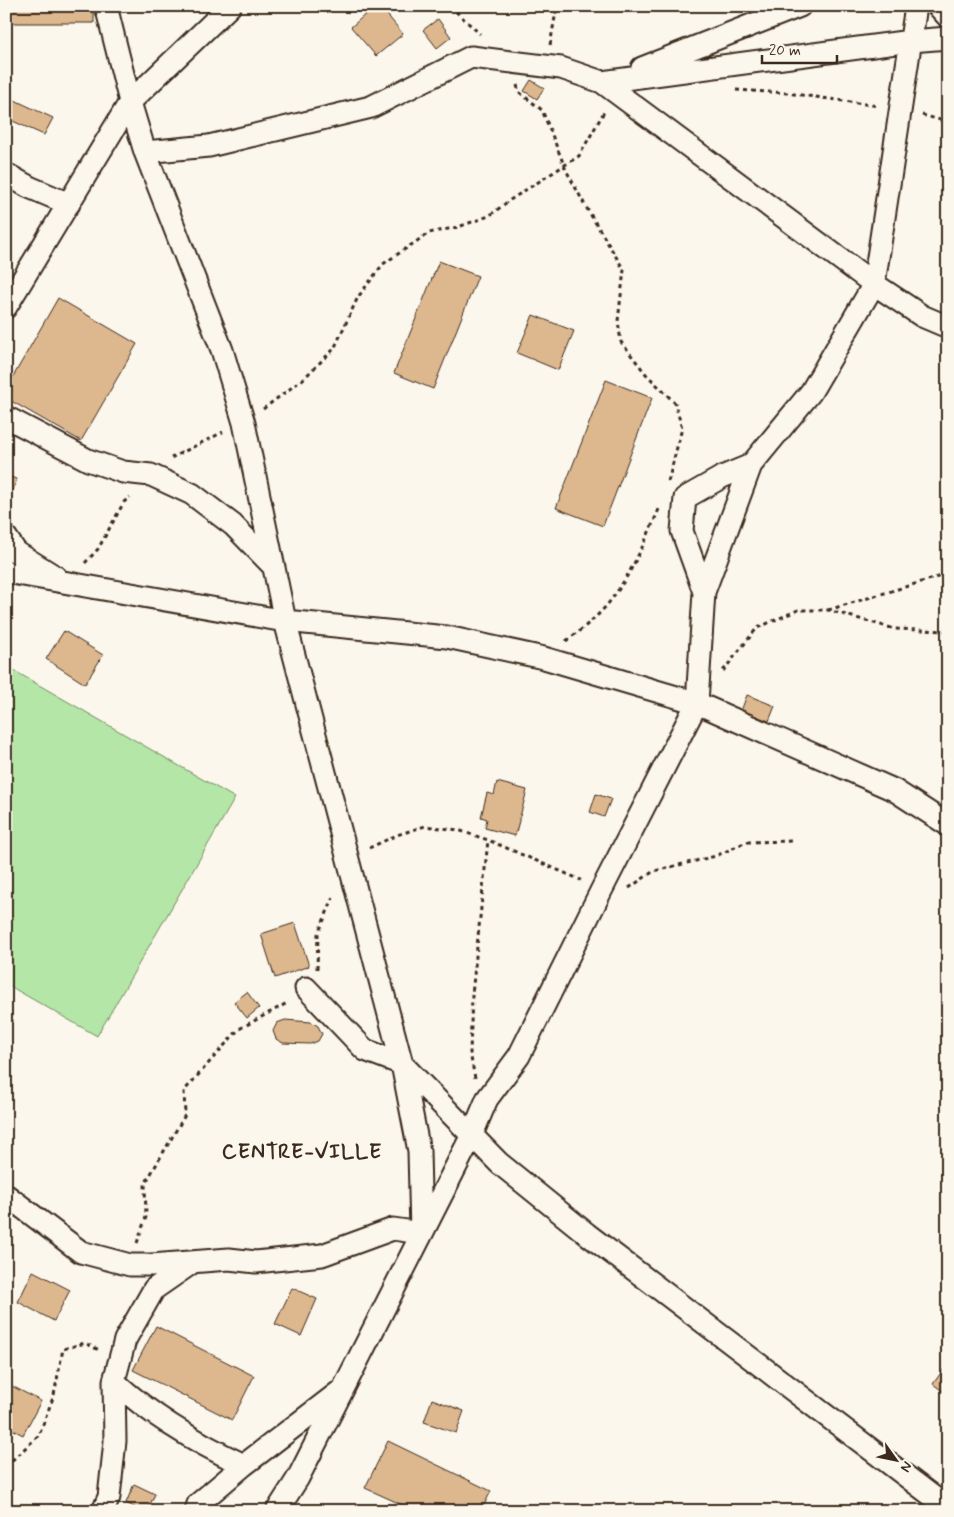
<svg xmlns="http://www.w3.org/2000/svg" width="954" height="1517" font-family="Mynerve,sans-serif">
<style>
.green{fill:#b3e6a7;stroke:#778862}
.building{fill:#ddb78e;stroke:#3b2a1e}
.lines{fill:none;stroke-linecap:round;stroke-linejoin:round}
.minor-casing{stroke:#3b2a1e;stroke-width:25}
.path{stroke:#3b2a1e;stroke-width:3;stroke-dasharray:4 4;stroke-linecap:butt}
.minor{stroke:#fbf7ec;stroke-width:21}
.labels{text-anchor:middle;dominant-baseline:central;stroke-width:4.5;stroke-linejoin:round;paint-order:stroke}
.district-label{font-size:21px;font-weight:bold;letter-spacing:1px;fill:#3b2a1e;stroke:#fbf7ec}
</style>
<rect width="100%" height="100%" fill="#fbf7ec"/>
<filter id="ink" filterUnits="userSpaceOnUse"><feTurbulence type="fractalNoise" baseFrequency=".02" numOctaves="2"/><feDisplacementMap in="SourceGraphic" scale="10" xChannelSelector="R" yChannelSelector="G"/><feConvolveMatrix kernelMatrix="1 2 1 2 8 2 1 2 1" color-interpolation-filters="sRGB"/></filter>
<g filter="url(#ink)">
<!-- green -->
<path class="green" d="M6 666 235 798 97 1036 6 984Z"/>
<!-- building -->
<path class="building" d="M6 6H94V23H6Z
M375 6H380L403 34 376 56 351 27Z
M438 19 451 37 437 48 423 30Z
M531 80 544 88 537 99 524 91Z
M6 96 53 118 44 135 6 118Z
M439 261 478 276 433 389 394 373Z
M58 298 137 344 81 441 6 398V389Z
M533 315 574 331 558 370 517 353Z
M606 380 652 398 603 526 556 508Z
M6 476 17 479 13 490 6 488Z
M64 631 103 655 85 684 46 659Z
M747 695 775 706 769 721 741 711Z
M497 782 527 790 515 836 485 828 487 819 481 817 487 793 494 795Z
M596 794 611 799 604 817 590 812Z
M295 923 309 966 275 978 261 934Z
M247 992 259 1008 247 1018 234 1002Z
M285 1020 311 1022 318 1026 322 1034 318 1041 310 1044 283 1043 276 1039 273 1031 277 1023Z
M33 1271 70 1290 54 1321 18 1302Z
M292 1288 317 1299 301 1336 275 1324Z
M156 1326 254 1376 232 1420 133 1370Z
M948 1363V1395L933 1384Z
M6 1383 41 1401 23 1435 6 1426Z
M432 1399 464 1411 456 1433 424 1422Z
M388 1441 491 1491 481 1511H416L365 1488Z
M134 1484 155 1494 147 1511H142L126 1503Z"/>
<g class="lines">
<!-- minor casing -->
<g class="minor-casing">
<path id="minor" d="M938 6 948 17
M642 68 800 6
M602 82 911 41 948 38
M145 152 209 146 371 107 471 57 561 68 602 82 874 284 922 316 948 327
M6 174 29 187 69 204
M6 307 130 102 106 6
M6 417 88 460 123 472 151 475 192 494 233 525 274 567
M6 537 16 552 56 577
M6 572 285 621 447 637 544 658 697 703 894 790 948 825
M704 592 682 531 685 498 722 477 751 465
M306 988 365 1050 402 1064 499 1163 587 1234 948 1508
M6 1195 81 1252 130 1265H151L229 1259 256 1262 322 1255 393 1229 421 1233 419 1151 402 1064 285 621 244 423 222 350 145 152 130 102 230 6
M114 1381C152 1417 197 1443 244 1465
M103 1511 109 1497 115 1441 114 1381 125 1340 154 1289 193 1262
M196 1511 198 1504 244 1465 339 1392
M277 1511 298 1478 471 1137 487 1099 519 1056 601 891 697 703 704 592 751 465 811 392 874 284 916 6"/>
</g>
<!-- path -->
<path class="path" d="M450 6 480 34
M550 45 557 6
M517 85 519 92 542 110 566 170 586 207 624 270 618 321 621 342 646 374 675 403 682 428 668 482
M736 90 787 93 879 106
M922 115 948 122
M263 409 303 379 334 349 358 297 383 264 429 233 458 227 489 216 510 200 579 156 604 112
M171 458 223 432
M85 563 98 549 124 502 130 497
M828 610 948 574
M566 641C581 630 595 619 607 605 630 577 645 542 659 509
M723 671 757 628 798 610H828L895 629 948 631
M369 848 397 835 425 826 458 830 488 840 581 880
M629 888 654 871 716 856 746 842 793 841
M317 969 318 934 333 898
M475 1078 470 1053 472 995 488 840
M137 1243 146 1217 145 1184 185 1115 184 1091 239 1029 289 1002
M6 1466 39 1435 54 1395 63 1349 85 1343 99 1350"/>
<!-- minor -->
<use href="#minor" class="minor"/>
</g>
</g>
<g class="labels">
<!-- district labels -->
<g class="district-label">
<text x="302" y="1152">CENTRE-VILLE</text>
</g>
</g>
<!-- margin -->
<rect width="954" height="1517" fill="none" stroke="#fbf7ec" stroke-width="25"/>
<rect x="12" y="12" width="929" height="1492" fill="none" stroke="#3b2a1e" stroke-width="2" filter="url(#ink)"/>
<!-- north arrow -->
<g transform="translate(896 1460) rotate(123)" stroke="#fbf7ec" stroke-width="4" paint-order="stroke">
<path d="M0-4L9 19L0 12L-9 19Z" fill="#3b2a1e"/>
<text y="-8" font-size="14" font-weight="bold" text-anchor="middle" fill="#3b2a1e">N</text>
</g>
<!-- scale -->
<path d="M762 55v8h75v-8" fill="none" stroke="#3b2a1e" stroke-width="2.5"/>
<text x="769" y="55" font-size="15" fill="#3b2a1e" stroke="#fbf7ec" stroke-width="4" paint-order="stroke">20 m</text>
</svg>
